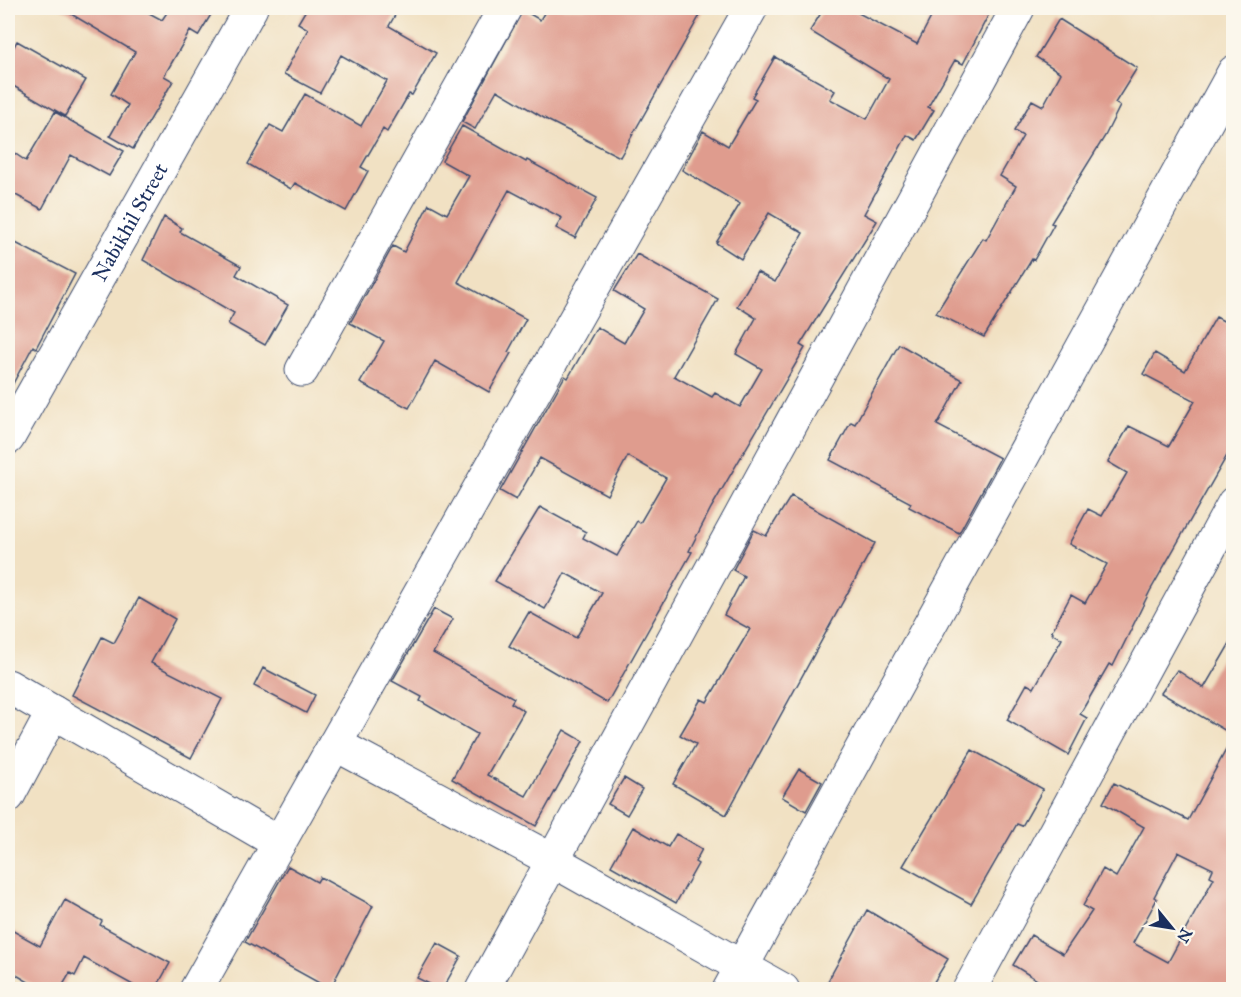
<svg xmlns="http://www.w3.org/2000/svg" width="1241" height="997" font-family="'IM FELL Great Primer',serif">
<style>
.building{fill:#df9c8e;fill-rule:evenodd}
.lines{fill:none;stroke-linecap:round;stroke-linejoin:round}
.minor-casing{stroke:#3b4a6d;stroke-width:35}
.minor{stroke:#fff;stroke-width:33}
.labels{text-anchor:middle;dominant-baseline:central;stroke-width:4.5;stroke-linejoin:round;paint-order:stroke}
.street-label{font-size:21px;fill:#1b2f5e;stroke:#fbf7ec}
</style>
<rect width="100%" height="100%" fill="#fbf7ec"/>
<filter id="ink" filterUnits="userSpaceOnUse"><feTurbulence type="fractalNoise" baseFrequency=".0167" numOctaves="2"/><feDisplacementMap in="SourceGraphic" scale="12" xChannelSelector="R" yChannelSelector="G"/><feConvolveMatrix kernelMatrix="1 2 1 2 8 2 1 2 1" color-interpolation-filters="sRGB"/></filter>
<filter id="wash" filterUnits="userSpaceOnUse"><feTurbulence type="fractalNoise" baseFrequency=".008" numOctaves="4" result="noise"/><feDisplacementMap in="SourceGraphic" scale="24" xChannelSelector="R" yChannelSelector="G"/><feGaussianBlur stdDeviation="1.35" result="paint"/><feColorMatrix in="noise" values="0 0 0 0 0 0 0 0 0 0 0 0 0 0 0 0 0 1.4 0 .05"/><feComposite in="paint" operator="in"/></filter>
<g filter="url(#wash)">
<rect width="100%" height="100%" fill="#f1e1c3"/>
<g id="blocks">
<!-- building -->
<path class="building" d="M61 8H140L162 20 170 8H215L198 36 190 31 164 76 173 81 133 149 110 136 128 105 111 94 135 52Z
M307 8H399L389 26 436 53 412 95 409 94 387 132 383 129 361 167 368 171 346 211 295 183 291 189 248 164 270 125 283 132 305 94 361 126 387 81 341 55 320 93 284 74 308 29 298 23Z
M547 8H704L620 157 549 121 497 90 475 129 462 122 523 10 540 20Z
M824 8H849L917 44 936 8H992L963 64 955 60 928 107 934 110 916 140 907 135 864 214 877 221 800 345 805 348 711 508 689 551 692 552 607 703 509 646 529 612 576 638 602 593 565 573 545 609 495 581 540 507 586 532 583 538 617 556 637 521 640 523 666 478 628 456 607 495 540 458 516 500 500 491 565 376 568 378 597 327 624 343 644 309 614 291 637 254 718 299 674 376 712 397 715 393 740 407 762 369 736 354 756 318 737 306 757 272 775 282 803 233 769 213 741 259 716 243 740 204 682 170 703 131 728 146 756 99 752 97 775 57 835 91 830 99 867 119 889 79 810 31Z
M1059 19 1137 68 1115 103 1120 106 1105 136 1051 223 1054 224 1034 260 1032 259 984 337 936 313 983 238 986 240 1016 186 1000 176 1023 136 1014 131 1032 100 1043 106 1061 73 1036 57Z
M17 41 86 80 65 116 8 83V58Z
M55 112 124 151 109 176 71 155 42 209 8 191V149L26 161Z
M462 126 526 162 527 160 597 198 575 238 556 228 562 218 509 190 458 282 526 319 508 352 511 353 489 392 435 361 409 408 360 383 384 341 350 323 393 246 404 252 429 204 447 214 469 176 442 161Z
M164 217 182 228 180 232 241 266 236 275 288 305 265 345 228 324 234 313 143 260Z
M8 239 75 274 36 348 33 346 8 393Z
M1216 317 1233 326V445L1150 591 1113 666 1109 664 1080 714 1087 718 1068 755 1007 720 1027 684 1034 688 1062 639 1051 633 1071 595 1085 603 1107 564 1069 544 1088 509 1102 516 1127 473 1108 462 1129 426 1169 446 1195 401 1143 374 1155 353 1185 371Z
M899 344 962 380 937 425 1000 458 959 533 909 507 911 503 830 460 851 422 855 424Z
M791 496 875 543 726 815 673 784 696 744 680 735 701 699 707 702 750 629 724 615 744 576 733 570 754 530 766 536Z
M139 598 175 619 151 663 222 699 191 758 72 695 102 637 114 643Z
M434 609 453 619 433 653 514 698 511 703 524 711 487 775 526 796 564 730 583 741 536 826 452 779 477 734 420 701 422 697 392 681Z
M1233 638V735L1161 693 1177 670 1204 688Z
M263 668 315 695 306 713 254 686Z
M1233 737V990H1053L1013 965 1031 935 1063 954 1092 911 1083 906 1103 869 1116 877 1144 827 1103 803 1114 783 1188 820ZM1178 852 1213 869 1210 876 1214 878 1168 962 1133 943 1157 899 1154 897Z
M972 750 1043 789 1022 826 1017 824 971 904 903 866Z
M799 769 822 782 806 811 782 797Z
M624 778 642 789 627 815 608 804Z
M633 827 668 847 676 834 702 849 695 862 698 864 676 903 611 866Z
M288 866 317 882 320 877 373 906 330 989 245 942Z
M65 900 102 921 100 925 170 963 155 990H142L84 958 75 976 70 973 60 990H42L8 970V928L40 946Z
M867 910 948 959 929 990H823Z
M437 943 461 956 442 990 417 978Z"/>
</g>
</g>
<g filter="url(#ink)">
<use href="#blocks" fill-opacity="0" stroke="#3b4a6d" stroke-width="1.5"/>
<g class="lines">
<!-- minor casing -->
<g class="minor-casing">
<g id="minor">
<path d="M302 370 505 8"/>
<path id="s1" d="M8 438 251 8"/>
<path d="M8 686 279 843"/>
<path d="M335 744 552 860 783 990"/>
<path d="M8 796 53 712"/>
<path d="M196 990 751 8"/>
<path d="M482 990 1018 8"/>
<path d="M729 990 1234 72"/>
<path d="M969 990 1234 503"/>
</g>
</g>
<!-- minor -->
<use href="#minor" class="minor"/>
</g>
</g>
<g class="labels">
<!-- street labels -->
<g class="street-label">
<text stroke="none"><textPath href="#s1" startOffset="248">Nabikhil Street</textPath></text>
</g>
</g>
<!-- margin -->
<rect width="1241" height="997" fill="none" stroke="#fbf7ec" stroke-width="30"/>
<!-- north arrow -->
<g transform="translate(1172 928) rotate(120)" stroke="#fbf7ec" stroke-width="4.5" paint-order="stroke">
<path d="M0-4.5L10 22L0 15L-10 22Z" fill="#1b2f5e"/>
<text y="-9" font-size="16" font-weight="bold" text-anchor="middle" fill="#1b2f5e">N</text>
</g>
</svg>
